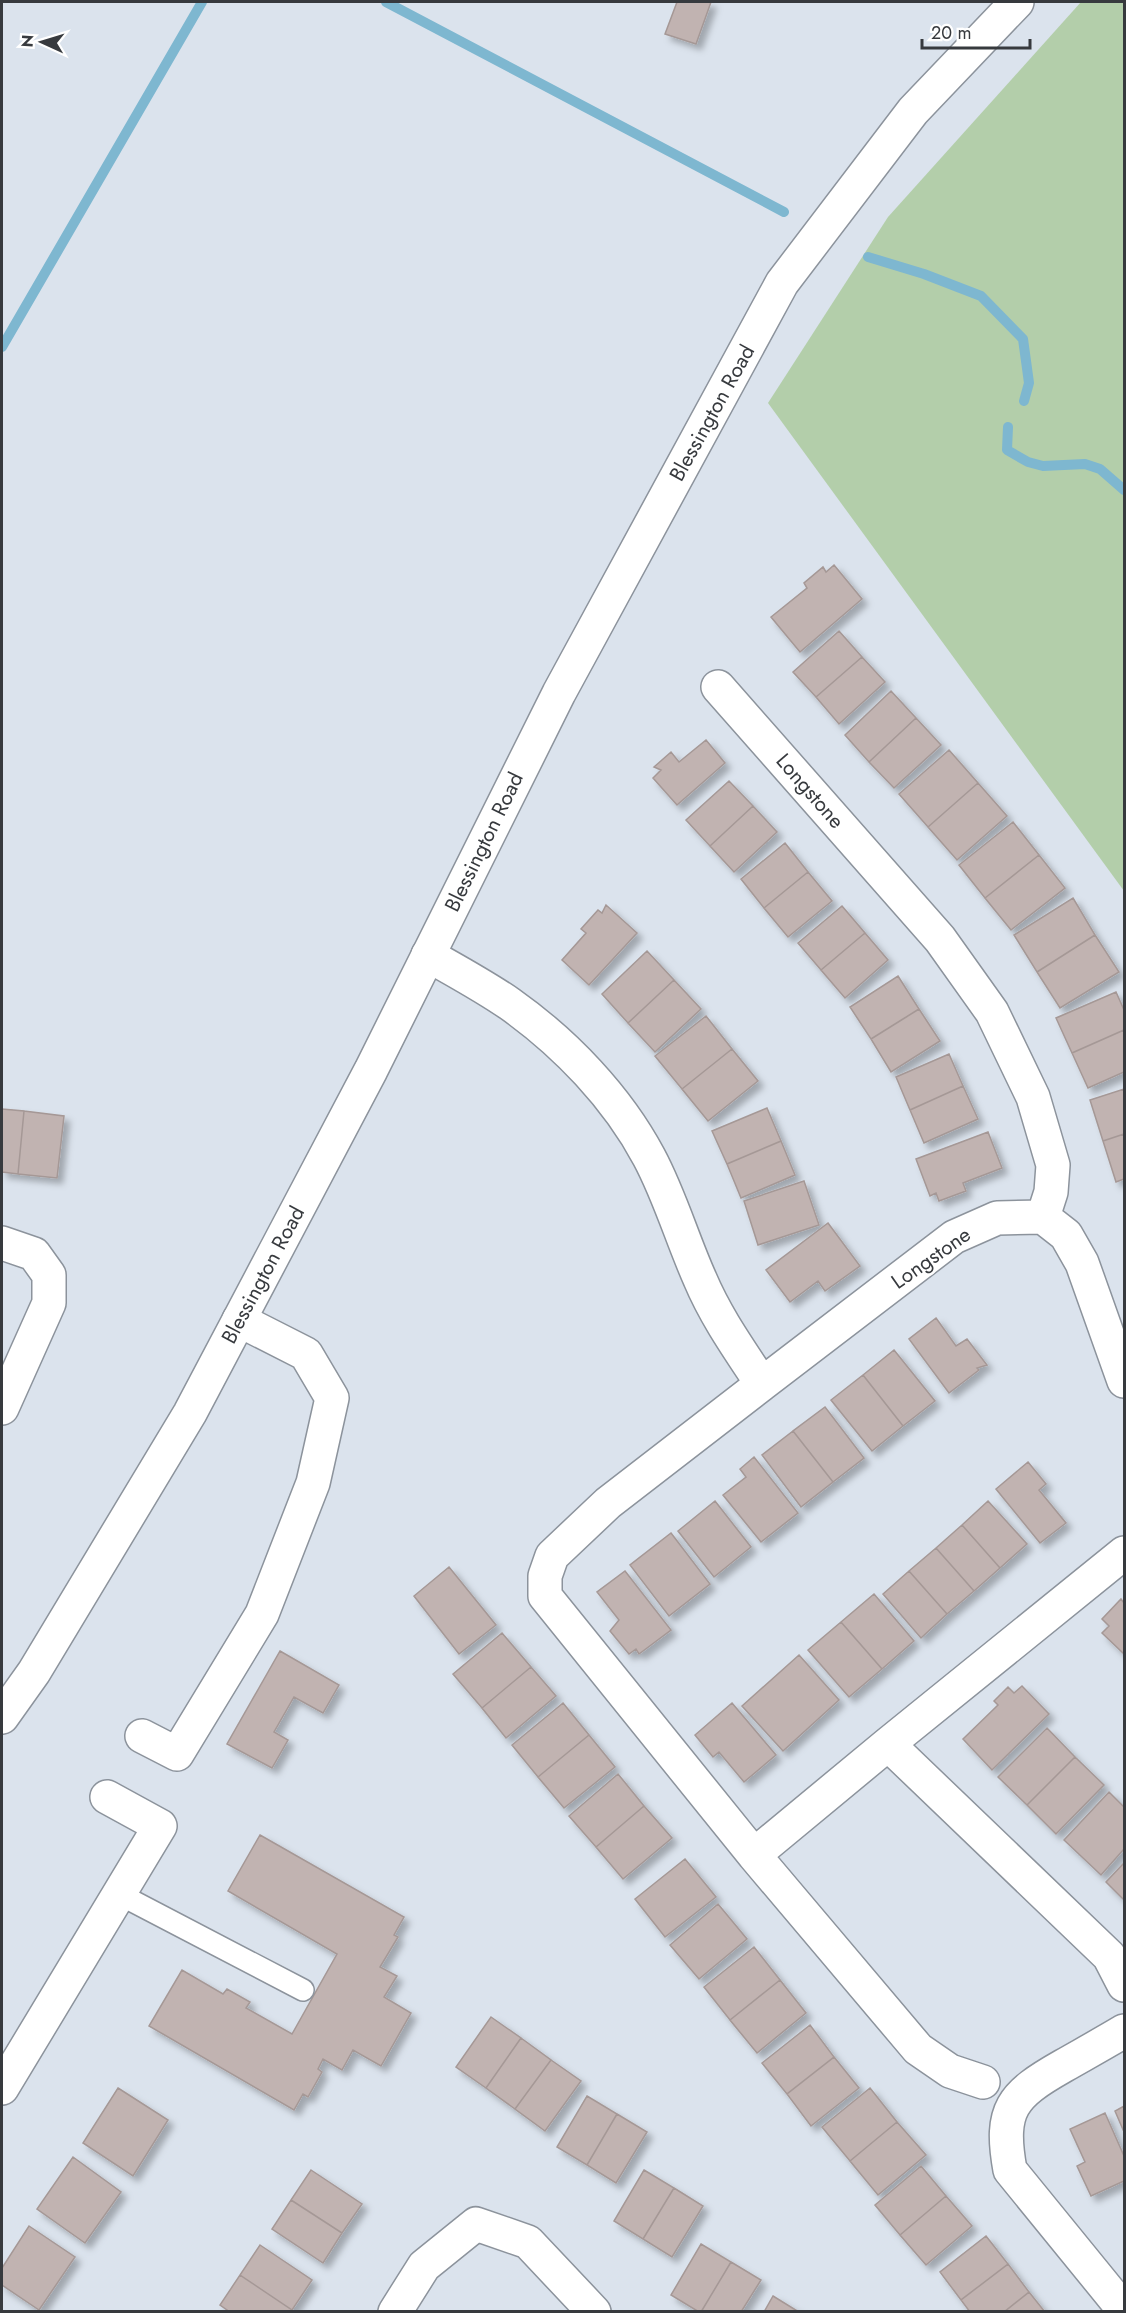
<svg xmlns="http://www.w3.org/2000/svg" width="1126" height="2313" font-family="Jost,sans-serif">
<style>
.green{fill:#b3ceaa}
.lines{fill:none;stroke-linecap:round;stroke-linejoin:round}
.stream{stroke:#7eb7d0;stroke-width:10}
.building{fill:#c1b3b1;stroke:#a59896;stroke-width:1.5;filter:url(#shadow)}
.service-casing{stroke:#8c939c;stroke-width:24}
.minor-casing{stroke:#8c939c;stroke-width:36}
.secondary-casing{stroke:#8c939c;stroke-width:36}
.service{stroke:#fff;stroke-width:21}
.minor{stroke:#fff;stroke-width:33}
.secondary{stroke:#fff;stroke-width:33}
.labels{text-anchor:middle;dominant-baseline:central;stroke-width:5;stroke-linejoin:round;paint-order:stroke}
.street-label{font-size:21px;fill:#373a3e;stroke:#fff}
</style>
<defs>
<filter id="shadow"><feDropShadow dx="5.5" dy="5.5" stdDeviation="3" flood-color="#0004"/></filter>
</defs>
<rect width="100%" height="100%" fill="#dbe3ed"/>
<!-- green -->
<path class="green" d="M1081 2H1124V891L768 403 888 217Z"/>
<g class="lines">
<!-- stream -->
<path class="stream" d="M386 2 784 212
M868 257 924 274 981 296 1023 339 1029 383 1024 401
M2 347 202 2
M1008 427 1007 450 1028 462 1043 466 1085 464 1100 469 1124 490"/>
</g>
<!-- building -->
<path class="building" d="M677 2H711L696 44 665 34Z
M834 565 862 599 800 652 771 617 807 588 804 583 823 567 826 572Z
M839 631 862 657 816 697 793 672Z
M862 657 885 682 839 724 816 697Z
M891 691 916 718 869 762 845 735Z
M916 718 941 745 894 788 869 762Z
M706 740 725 763 677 805 653 778 661 770 654 767 671 752 679 762Z
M949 750 978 783 928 827 899 794Z
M729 781 753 806 710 846 686 820Z
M978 783 1007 816 957 860 928 827Z
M753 806 777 832 734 872 710 846Z
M1013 822 1039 855 985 898 959 865Z
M785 843 808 872 764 908 741 879Z
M1039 855 1065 888 1011 930 985 898Z
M808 872 832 901 788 937 764 908Z
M1073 898 1095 935 1037 972 1014 935Z
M606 905 637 933 589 985 562 960 586 933 581 929 598 910 602 913Z
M842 906 865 933 821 970 798 943Z
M865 933 888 960 845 998 821 970Z
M1095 935 1119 972 1060 1008 1037 972Z
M647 951 674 980 628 1023 602 994Z
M898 976 919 1009 871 1039 850 1007Z
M674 980 701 1009 655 1052 628 1023Z
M1116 992 1124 1010V1030L1072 1053 1056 1018Z
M919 1009 940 1041 891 1072 871 1039Z
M706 1016 732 1049 682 1089 655 1056Z
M1124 1030V1072L1088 1088 1072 1053Z
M732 1049 758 1081 708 1121 682 1089Z
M949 1054 963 1086 910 1110 896 1077Z
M963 1086 978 1119 924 1143 910 1110Z
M1124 1089V1134L1103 1141 1090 1100Z
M767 1108 781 1141 727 1164 712 1131Z
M2 1109 24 1111 18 1174 2 1172Z
M24 1111 64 1116 57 1178 18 1174Z
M988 1132 1002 1168 963 1183 966 1191 939 1201 936 1193 930 1196 916 1159Z
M1124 1134V1179L1116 1182 1103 1141Z
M781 1141 795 1175 741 1198 727 1164Z
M804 1181 819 1225 758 1245 744 1201Z
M828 1223 860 1266 825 1291 818 1281 790 1302 766 1270Z
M936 1318 956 1346 967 1339 987 1365 977 1368 979 1370 949 1393 909 1339Z
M894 1350 935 1401 903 1426 863 1375Z
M863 1375 903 1426 872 1451 831 1400Z
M825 1407 864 1458 833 1482 793 1431Z
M793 1431 833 1482 801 1507 762 1455Z
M754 1457 798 1513 761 1542 723 1495 746 1477 740 1469Z
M1028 1462 1046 1484 1039 1490 1066 1523 1040 1543 996 1489Z
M715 1501 751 1547 714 1577 678 1531Z
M988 1501 1027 1544 1000 1568 962 1525Z
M962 1525 1000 1568 974 1591 936 1548Z
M671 1533 710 1584 669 1616 630 1565Z
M936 1548 974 1591 947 1614 909 1571Z
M449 1567 496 1625 459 1654 414 1596Z
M625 1571 671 1630 639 1654 636 1649 629 1654 610 1631 619 1620 597 1592Z
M909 1571 947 1614 921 1638 883 1594Z
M874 1594 914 1641 882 1669 841 1622Z
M1121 1599 1124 1603V1654L1102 1633 1109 1626 1102 1619Z
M841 1622 882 1669 849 1697 808 1650Z
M502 1633 531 1667 482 1708 453 1674Z
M280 1651 339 1685 323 1713 294 1697 274 1732 288 1740 272 1768 227 1744Z
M799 1655 839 1700 783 1751 742 1706Z
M531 1667 556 1696 506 1738 482 1708Z
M1022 1686 1049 1714 992 1770 963 1739 998 1705 994 1701 1008 1687 1014 1693Z
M563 1703 589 1735 538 1777 512 1745Z
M732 1703 776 1755 744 1782 719 1752 713 1757 695 1735Z
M1047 1728 1075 1757 1027 1805 998 1777Z
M589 1735 615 1767 564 1808 538 1777Z
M1075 1757 1104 1785 1056 1834 1027 1805Z
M618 1774 644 1806 596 1847 569 1816Z
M1109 1792 1124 1807V1849L1101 1875 1064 1840Z
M644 1806 672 1838 623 1879 596 1847Z
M260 1835 404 1917 394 1935 398 1937 380 1967 397 1976 384 1997 411 2013 381 2066 353 2050 342 2070 323 2059 318 2069 322 2072 308 2097 303 2094 294 2110 149 2026 182 1970 223 1994 227 1989 250 2002 246 2008 292 2034 337 1954 228 1891Z
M685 1859 716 1897 665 1937 635 1899Z
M1124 1863V1900L1106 1882Z
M718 1904 747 1939 699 1979 670 1945Z
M754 1947 780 1980 730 2020 704 1987Z
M780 1980 806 2013 757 2053 730 2020Z
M491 2017 521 2038 486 2088 456 2067Z
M810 2025 834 2057 787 2094 762 2063Z
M521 2038 551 2060 515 2109 486 2088Z
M834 2057 859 2088 811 2126 787 2094Z
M551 2060 581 2081 545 2131 515 2109Z
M118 2088 168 2120 133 2176 83 2143Z
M870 2088 897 2122 850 2161 822 2127Z
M587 2096 617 2114 587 2165 557 2147Z
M1124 2106V2132L1115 2111Z
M1105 2113 1124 2156V2181L1091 2196 1077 2166 1085 2162 1070 2129Z
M617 2114 647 2132 616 2183 587 2165Z
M897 2122 926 2155 878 2195 850 2161Z
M73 2157 121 2192 85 2243 37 2209Z
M921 2166 946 2196 900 2235 875 2205Z
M311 2170 362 2204 342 2233 291 2200Z
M644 2170 674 2188 643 2239 614 2221Z
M674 2188 703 2206 672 2257 643 2239Z
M946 2196 972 2226 926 2265 900 2235Z
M291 2200 342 2233 323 2263 272 2229Z
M29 2226 75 2257 39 2310 2 2285V2268Z
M986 2236 1008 2264 961 2300 940 2272Z
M701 2244 731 2262 701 2312H699L671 2295Z
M260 2245 312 2280 292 2310 240 2275Z
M731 2262 761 2280 741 2312H701Z
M1008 2264 1029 2292 1004 2312H970L961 2300Z
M240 2275 292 2310 291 2312H230L220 2305Z
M1029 2292 1045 2312H1004Z
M773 2296 799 2312H764Z"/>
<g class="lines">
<!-- service casing -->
<g class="service-casing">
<path id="service" d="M119 1894 303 1990"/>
</g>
<!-- minor casing -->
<g class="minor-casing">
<path id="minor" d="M428 955C456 971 484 986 510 1004 565 1043 617 1097 649 1157 670 1196 682 1239 700 1279 716 1317 739 1349 762 1384L954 1237 997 1218 1043 1217 1051 1192 1053 1165 1033 1097 992 1012 940 939 718 687
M1043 1217 1066 1235 1082 1263 1124 1381
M2 1243 34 1254 49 1275V1303L2 1408
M762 1384 608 1503 552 1556 545 1576V1596L754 1855 918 2049 950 2071 983 2082
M142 1736 177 1754 262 1614 313 1483 332 1398 306 1354 239 1320
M888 1744 1109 1956 1124 1985
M754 1855 888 1744 1124 1553
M1124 2031C1104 2043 1084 2054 1063 2066 1012 2095 999 2109 1010 2170L1124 2310
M2 2088 160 1826 107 1797
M395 2312 424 2266 476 2224 528 2242 594 2312"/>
</g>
<!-- secondary casing -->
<g class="secondary-casing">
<path id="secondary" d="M2 1717 34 1672 190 1413 371 1070 559 693 782 283 913 111 1017 2"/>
</g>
<!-- service -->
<use href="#service" class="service"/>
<!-- minor -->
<use href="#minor" class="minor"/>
<!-- secondary -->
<use href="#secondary" class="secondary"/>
</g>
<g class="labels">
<!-- street labels -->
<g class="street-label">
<text transform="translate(712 413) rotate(-61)">Blessington Road</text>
<text transform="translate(810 791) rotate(49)">Longstone</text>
<text transform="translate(484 842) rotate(-64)">Blessington Road</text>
<text transform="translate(931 1258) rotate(-35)">Longstone</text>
<text transform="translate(263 1275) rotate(-62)">Blessington Road</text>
</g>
</g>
<!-- border -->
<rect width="1126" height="2313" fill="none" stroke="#373a3e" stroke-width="6"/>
<!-- north arrow -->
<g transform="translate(42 42) rotate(274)" stroke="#ffffff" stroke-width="4.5" paint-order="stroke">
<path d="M0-4.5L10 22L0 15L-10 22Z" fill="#373a3e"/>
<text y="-9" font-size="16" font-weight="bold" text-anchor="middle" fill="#373a3e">N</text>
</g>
<!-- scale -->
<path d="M922 39v9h108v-9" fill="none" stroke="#373a3e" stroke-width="3"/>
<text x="931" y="39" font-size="18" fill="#373a3e" stroke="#ffffff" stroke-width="4.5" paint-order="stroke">20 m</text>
</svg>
